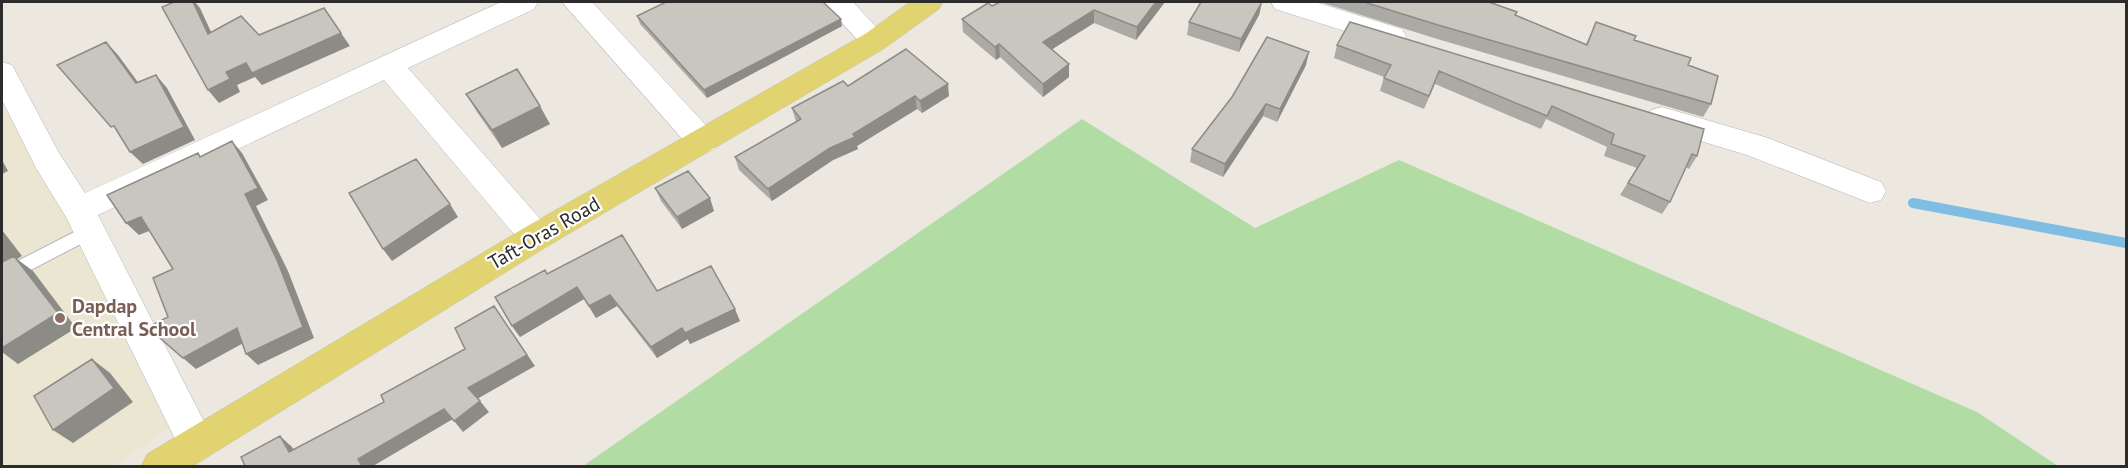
<svg xmlns="http://www.w3.org/2000/svg" width="2128" height="468" font-family="'PT Sans',sans-serif">
<style>
.education{fill:#ebe6d2}
.green{fill:#b1dca3}
.lines{fill:none;stroke-linecap:round;stroke-linejoin:round}
.stream{stroke:#80bde2;stroke-width:10}
.lane-casing{stroke:#b4b5be;stroke-width:2}
.street-casing{stroke:#b4b5be;stroke-width:1}
.primary-casing{stroke:#c8c8c8;stroke-width:1}
.lane{fill:#fff;fill-rule:evenodd}
.street{fill:#fff;fill-rule:evenodd}
.primary{fill:#e1d370;fill-rule:evenodd}
.wall{fill:#acaaa4}
.shaded-wall{fill:#8c8b86}
.building{fill:#c8c6bf;stroke:#8c8b86;stroke-width:1.5}
.education-dot{fill:#8d6e63;stroke:#fff;stroke-width:2}
.labels{text-anchor:middle;dominant-baseline:central;stroke-width:4.5;stroke-linejoin:round;paint-order:stroke}
.street-label{font-size:20px;fill:#2c2c2c;stroke:#fff}
.education-label{font-size:20px;font-weight:bold;fill:#785e54;stroke:#fff;text-anchor:start}
</style>
<rect width="100%" height="100%" fill="#ece8e0"/>
<!-- education -->
<path class="education" d="M2 87 173 425 114 466H2Z"/>
<!-- green -->
<path class="green" d="M1082 119 1255 228 1399 160 1977 412 2058 466H583Z"/>
<g class="lines">
<!-- stream -->
<path class="stream" d="M1913 203 2126 243"/>
<!-- lane casing -->
<g class="lane-casing">
<path id="lane" d="M90 224 96 226 99 231 96 236 2 285V269Z"/>
</g>
<!-- street casing -->
<g class="street-casing">
<path id="street" d="M501 2H538L534 9 408 68 548 228 553 237 548 246 536 250 524 246 384 80 98 215 215 443 209 455 196 460 183 455 66 217 36 168 2 100V62L12 65 59 153 85 193Z
M562 2H592L714 134 719 142 714 150 703 154 692 150Z
M823 2H853L889 41 885 48 875 51 865 48Z
M1271 2H1315L1402 29 1406 36 1402 43 1392 46 1275 9Z
M1662 107 1768 138 1881 182 1886 191 1881 200 1870 203 1747 155 1651 126 1647 118 1651 110Z"/>
</g>
<!-- primary casing -->
<g class="primary-casing">
<path id="primary" d="M910 2H943L939 9 885 48 548 246 193 466H141L147 454 524 228 865 34Z"/>
</g>
<!-- lane -->
<use href="#lane" class="lane"/>
<!-- street -->
<use href="#street" class="street"/>
<!-- primary -->
<use href="#primary" class="primary"/>
</g>
<!-- wall -->
<path class="wall" d="M1000 2H1165L1136 40 1094 23 1052 49 1069 64V77L1043 97 1000 57 996 60 963 32 962 19 992 6Z
M1262 2 1259 15 1239 52 1187 35 1189 22Z
M1320 2H1489L1516 15 1586 44 1596 22 1688 65 1711 104 1703 117 1434 38Z
M637 16 842 26 707 98 640 24Z
M1350 22 1697 156 1689 169 1686 167 1670 202 1662 214 1620 195 1637 168 1604 156 1607 147 1546 119 1541 129 1435 84 1424 109 1380 91 1384 77 1334 58 1337 45Z
M1306 65 1277 122 1263 116 1223 177 1190 162 1192 149Z
M848 86 949 96 922 113 917 109 857 146 858 149 833 160 772 201 739 170 735 157 796 122 792 108Z
M466 94 550 124 502 148 477 112Z
M655 188 714 211 682 229 661 201Z
M547 274 657 291 740 321 690 344 688 339 657 358 617 306 596 318 584 299 520 337 512 326Z"/>
<!-- shaded-wall -->
<path class="shaded-wall" d="M193 2H195L200 8 218 47 208 34Z
M1156 2H1165L1136 40 1137 27Z
M1262 2 1259 15 1239 52 1241 39Z
M1094 10V23L1043 55V42Z
M841 19 842 26 707 98 704 90Z
M341 33 350 46 262 85 255 77 237 85 240 92 219 103 208 90 226 72 246 63Z
M106 42 118 55 148 96 136 83Z
M999 44 1000 57 996 60 995 47Z
M1309 52 1306 65 1277 122 1280 109Z
M1069 64V77L1043 97V84Z
M156 75 167 88 195 140 143 164 130 152Z
M948 84 949 96 922 113 920 101Z
M915 96 917 109 857 146 858 149 833 160 772 201 768 189 830 148Z
M1266 104 1263 116 1223 177 1225 164Z
M540 106 550 124 502 148 492 130Z
M232 141 242 153 268 200 256 206 288 271 314 338 258 365 246 354 245 194Z
M2 160 8 171 2 174Z
M710 198 714 211 682 229 677 217Z
M450 204 458 217 392 261 383 249Z
M141 217 154 229 139 235 126 223Z
M2 230 22 256 17 259 33 271 76 328 18 364 2 352Z
M577 287 584 299 520 337 512 326Z
M610 295 617 306 596 318 589 306Z
M494 306 535 366 477 399 468 388Z
M735 309 740 321 690 344 685 333Z
M237 328 249 340 196 369 183 358Z
M682 328 688 339 657 358 651 347Z
M92 359 110 373 133 402 73 443 53 430Z
M480 401 489 412 463 432 454 421Z
M444 409 453 419 373 466H362L358 459Z
M280 436 292 447 301 462 289 452Z"/>
<!-- building -->
<path class="building" d="M174 2H193L208 34 241 16 259 35 324 8 341 33 252 73 246 63 226 72 230 79 208 90 162 7Z
M666 2H823L841 19 704 90 637 16Z
M1000 2H1156L1137 27 1094 10 1043 42 1069 64 1043 84 999 44 995 47 962 19 988 3 992 6Z
M1201 2H1262L1241 39 1189 22Z
M1364 2H1489L1517 12 1515 15 1587 45 1596 22 1636 36 1634 40 1691 58 1688 65 1718 76 1711 104 1438 25Z
M1350 22 1704 129 1697 156 1692 154 1670 202 1628 183 1645 156 1611 144 1614 134 1552 106 1547 116 1439 71 1429 96 1384 78 1391 65 1337 45Z
M1267 37 1309 52 1280 109 1266 104 1225 164 1192 149 1232 97Z
M106 42 136 83 156 75 184 127 130 152 114 126 111 127 57 65Z
M906 49 948 84 920 101 915 96 853 134 855 137 830 148 768 189 735 157 801 119 792 108 843 81 848 86Z
M517 69 540 106 492 130 466 94Z
M232 141 258 188 245 194 277 260 303 327 246 354 237 328 183 358 153 332 150 326 168 317 153 278 173 269 141 217 126 223 107 195 198 153 200 157Z
M416 159 450 204 383 249 349 193Z
M688 171 710 198 677 217 655 188Z
M622 235 657 291 711 266 735 309 685 333 682 328 651 347 610 295 589 306 577 287 512 326 495 297 545 270 547 274Z
M14 256 58 313 2 348V262Z
M494 306 527 355 468 388 480 401 454 421 444 409 358 459 362 466H245L241 457 280 436 289 452 384 402 381 395 465 349 455 328Z
M92 359 114 388 53 430 34 396Z"/>
<!-- markers -->
<circle class="education-dot" cx="60" cy="318" r="6"/>
<g class="labels">
<!-- street labels -->
<g class="street-label">
<text transform="translate(544 233) rotate(-30)">Taft-Oras Road</text>
</g>
<!-- education labels -->
<g class="education-label">
<text x="72" y="306">Dapdap<tspan x="72" dy="23">Central School</tspan></text>
</g>
</g>
<!-- border -->
<rect width="2128" height="468" fill="none" stroke="#2c2c2c" stroke-width="6"/>
</svg>
